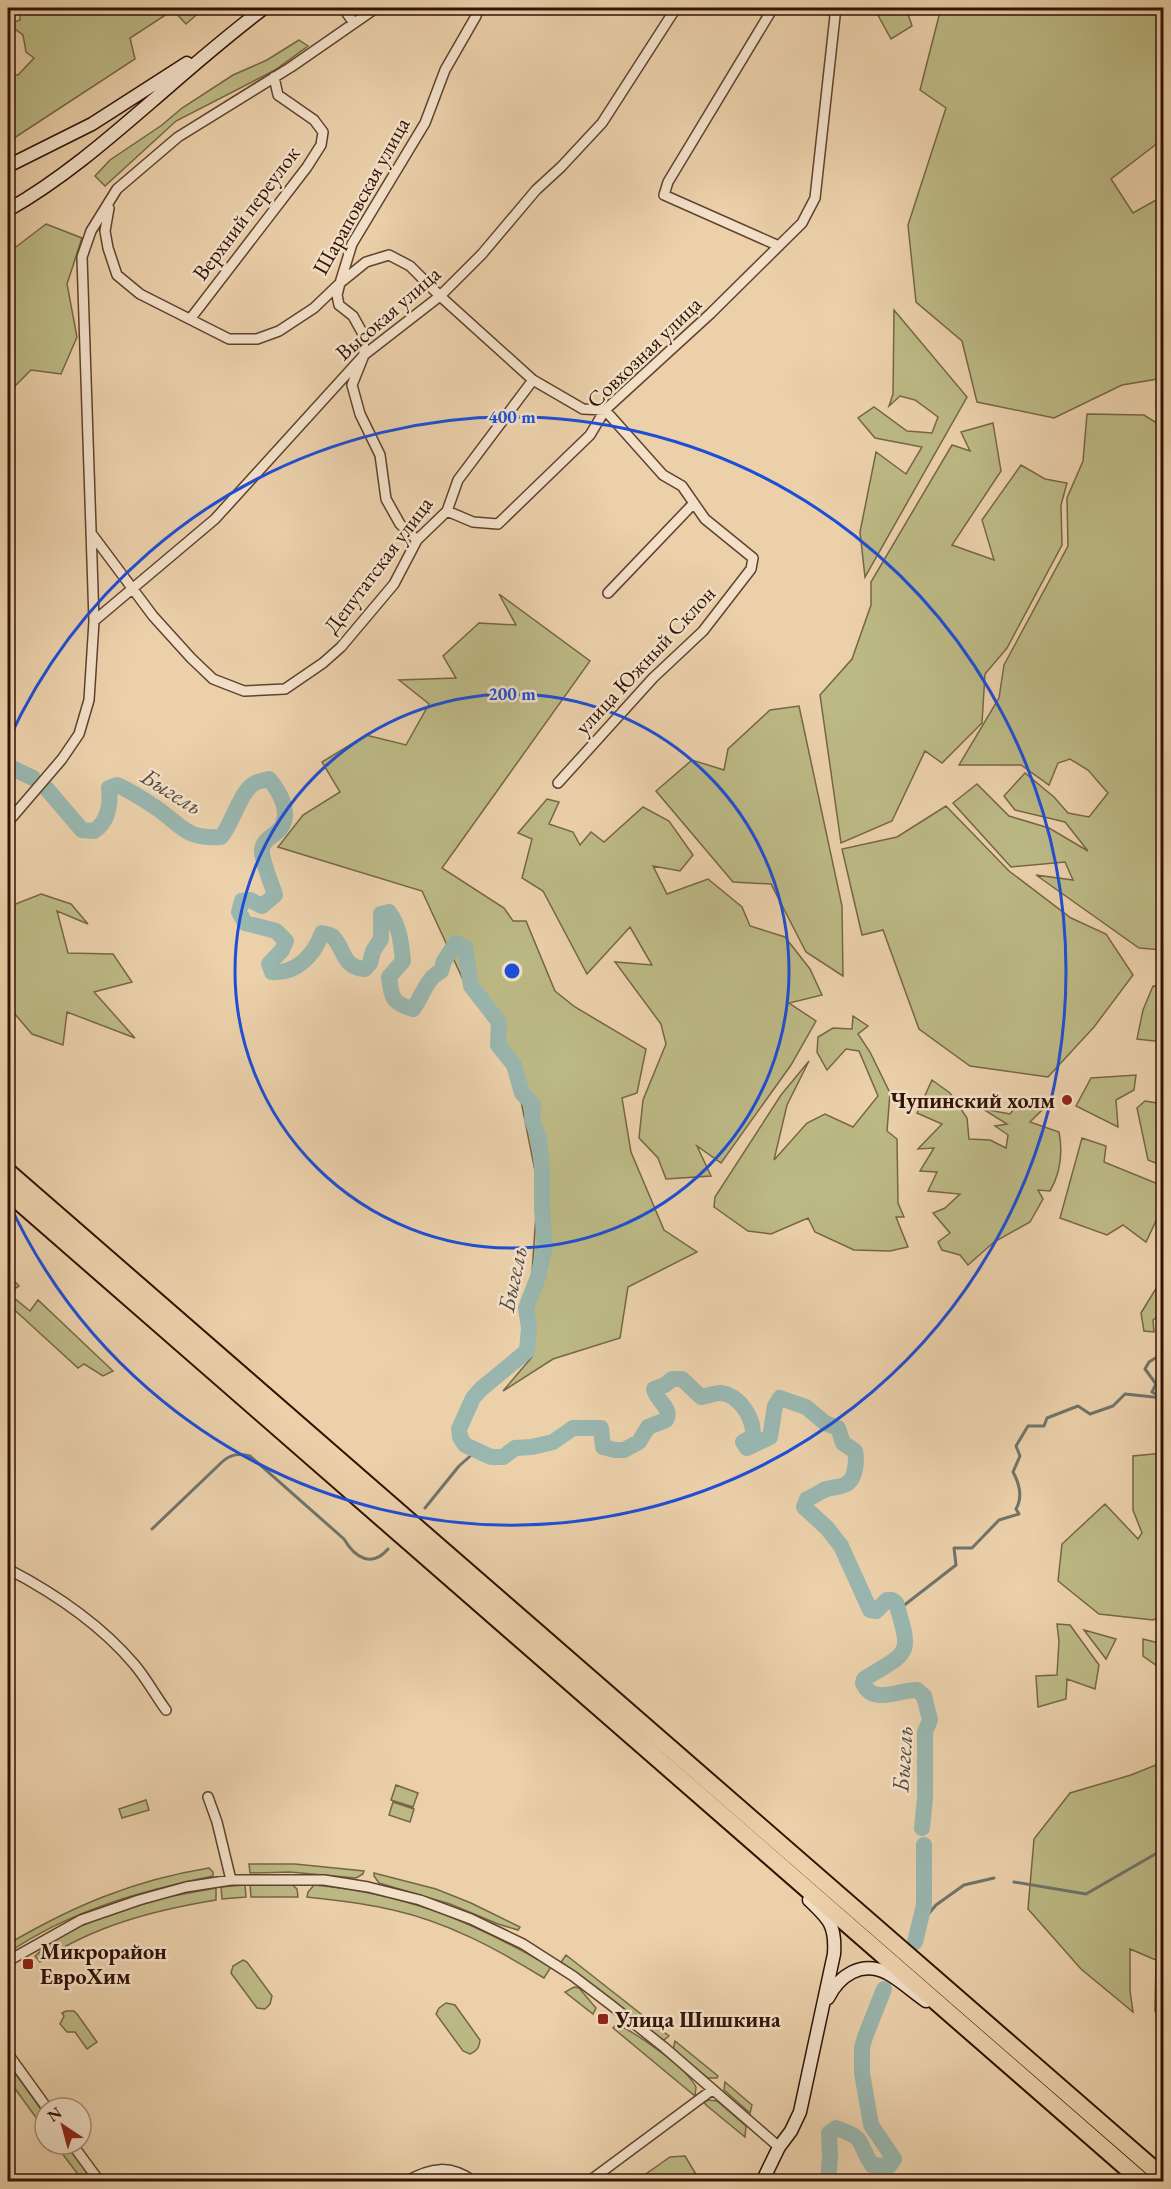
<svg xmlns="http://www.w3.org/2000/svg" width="1171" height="2189" font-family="'EB Garamond',serif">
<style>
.green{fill:#bcb985;stroke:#766645;stroke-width:1.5}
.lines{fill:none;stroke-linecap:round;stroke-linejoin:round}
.stream{stroke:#6f746b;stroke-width:3}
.river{stroke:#99b6af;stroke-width:16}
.street-casing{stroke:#60422e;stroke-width:12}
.secondary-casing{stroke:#311205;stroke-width:15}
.highway-casing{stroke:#311205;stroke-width:20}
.street{stroke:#f2e0c8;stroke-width:9}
.secondary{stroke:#f2e0c8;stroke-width:12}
.highway{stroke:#ebd0aa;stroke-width:16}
.ring{fill:none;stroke:#1d4ed8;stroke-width:3}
.poi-dot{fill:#8f2418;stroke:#f2e0c8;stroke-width:2}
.labels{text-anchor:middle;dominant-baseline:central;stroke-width:5;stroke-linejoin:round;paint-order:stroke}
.street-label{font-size:22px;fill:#311205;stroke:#f2e0c8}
.poi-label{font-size:22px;font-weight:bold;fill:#311205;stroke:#f2e0c8;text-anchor:start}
.water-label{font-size:24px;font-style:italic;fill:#554b40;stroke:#f2e0c8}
.centre{fill:#1d4ed8;stroke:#f2e0c8;stroke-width:3}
.ring-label{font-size:18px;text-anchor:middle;font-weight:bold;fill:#1d4ed8;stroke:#f2e0c8;stroke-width:5;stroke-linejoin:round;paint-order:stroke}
</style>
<rect width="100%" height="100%" fill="#ebd0aa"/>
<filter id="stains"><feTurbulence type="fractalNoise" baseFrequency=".00333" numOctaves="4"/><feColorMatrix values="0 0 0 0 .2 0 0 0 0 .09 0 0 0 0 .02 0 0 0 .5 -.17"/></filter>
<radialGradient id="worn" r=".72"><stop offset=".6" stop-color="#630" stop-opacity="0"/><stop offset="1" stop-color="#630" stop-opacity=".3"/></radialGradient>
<!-- green -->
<path class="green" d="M20 8H204L186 24 173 10 130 38 135 59 8 142V75H18L34 58 26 52 23 35 8 24 20 20Z
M874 8H906L912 26 891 39Z
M941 8H1157L1164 23 1163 139 1111 179 1133 213 1163 196V412L1156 406 1158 379 1122 385 1054 418 977 402 962 341 916 302 908 225 946 108 920 90Z
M299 40 308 46 275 70 176 121 105 186 95 176 110 160 162 125 182 108 233 75 267 60Z
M46 224 82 238 67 284 77 337 61 374 31 370 8 393V253Z
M894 310 967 397 865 577 860 532 876 452 906 474 922 447 875 438 858 418 874 407 907 431 932 433 938 417 915 400 900 396 889 406 893 394Z
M1087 414 1144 415 1163 427V950L1139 948 1036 875 1073 880 1065 862 1011 867 953 803 977 784 1009 816 1049 828 1088 851 1065 822 1015 810 1004 796 1025 773 1054 797 1068 813 1089 817 1108 793 1088 770 1070 759 1058 763 1049 785 1021 765H959L999 698 1004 665 1068 546 1067 498 1083 461Z
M993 423 1001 471 952 545 994 560 982 520 1021 465 1045 479 1067 483 1061 505 1062 545 1007 648 985 674 982 723 942 763 925 751 892 821 841 843 820 695 852 659 871 605V582L952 445 970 451 961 432Z
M499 594 590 661 442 868 504 908 513 921H526L555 991 575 1007 646 1049 637 1093 622 1098 631 1152 664 1230 697 1252 628 1287 620 1338 553 1359 503 1391 532 1357 529 1315 538 1186 517 1081 491 1016 466 986 422 891 278 847 303 815 340 792 322 762 366 735 406 745 429 704 399 680 456 678 443 656 479 623 516 625Z
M799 706 842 906 843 976 806 952 771 884 733 882 656 791 692 760 724 770 728 749 770 710Z
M547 799 559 802 549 824 573 832 580 845 591 832 604 842 643 807 669 821 693 855 680 871 653 866 667 894 708 879 742 907 750 926 785 937 810 969 822 995 789 1003 816 1021 791 1065 721 1163 697 1146 711 1176 666 1179 658 1158 639 1138 643 1100 666 1044 661 1024 615 962 652 965 630 927 587 974 543 891 522 878 532 839 518 833Z
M946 806 1009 871 1071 918 1106 934 1133 975 1094 1027 1048 1077 970 1066 919 1029 883 930 862 935 842 849 897 837Z
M41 894 71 904 88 924 57 911 68 953 113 954 132 982 94 992 135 1038 67 1012 63 1045 32 1034 8 1006V907Z
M1153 986 1163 987V1042L1137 1039 1143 1010Z
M853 1016 868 1026 858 1034 870 1052 890 1093 887 1131 897 1139 898 1203 904 1217H896L908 1247 890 1251 854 1250 815 1232 808 1218 771 1234 748 1231 714 1207 715 1197 781 1095 809 1061 787 1105 774 1160 807 1123 825 1114 853 1127 878 1096 859 1051 846 1049 827 1070 817 1052 818 1037 833 1028 852 1029Z
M1136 1075 1134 1090 1116 1100 1118 1127 1076 1106 1091 1078Z
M932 1080 950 1093 967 1118 969 1139 990 1140 1006 1148 1008 1135 995 1126 1007 1124 983 1109 1010 1114 1018 1104 1045 1107 1030 1122 1059 1132C1063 1153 1061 1172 1050 1191L1038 1190 1043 1199 1030 1222 994 1242 968 1265 960 1255 942 1250 938 1242 950 1233 933 1213 945 1208 960 1194 928 1191 937 1172 920 1171 934 1148 918 1149 942 1124 917 1113Z
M1145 1101 1163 1104V1166L1148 1160 1137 1108Z
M1082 1138 1106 1146 1104 1162 1163 1186V1206L1146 1242 1123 1225 1107 1235 1060 1218Z
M1163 1238V1313L1153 1320 1154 1332 1144 1331 1141 1313 1160 1282 1158 1246Z
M8 1274 19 1286 8 1293 30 1311 38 1300 113 1371 103 1376 84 1364 78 1368 8 1304Z
M1163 1453V1616L1153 1620 1099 1614 1058 1581 1062 1544 1105 1504 1138 1539 1142 1533 1133 1510V1456Z
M1057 1624 1070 1625 1099 1665 1095 1689 1067 1679 1066 1699 1038 1707 1036 1676 1057 1675 1059 1641Z
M1084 1630 1116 1639 1106 1659Z
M1143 1639 1163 1644V1670L1143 1656Z
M1163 1762V2022L1155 2011 1156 1960 1130 1949V1991L1133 2012 1081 1969 1028 1909 1034 1839 1070 1793 1131 1775Z
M396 1785 418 1793 413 1807 391 1800Z
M146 1800 149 1810 122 1818 119 1809Z
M393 1802 414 1809 410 1822 389 1815Z
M249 1864H295L364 1871 363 1874 356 1878 290 1872 250 1873Z
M209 1868 213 1872V1876C140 1891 69 1911 8 1953V1944C73 1906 134 1880 209 1868Z
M374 1873 436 1889 471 1903 520 1927 518 1930 498 1924 450 1904 379 1883 374 1876Z
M290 1883 297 1889 298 1897H251L250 1884Z
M245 1885 246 1897 222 1899 221 1887Z
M314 1885C405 1893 473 1922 551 1967L544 1978C497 1949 447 1922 393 1910 365 1903 335 1900 307 1897L308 1892Z
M216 1888V1900C155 1910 92 1926 40 1962L35 1956 58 1936 108 1914 167 1897Z
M566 1955 669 2036 664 2040 660 2039 615 2002 561 1962Z
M243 1960 247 1962 272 1996 270 2004 265 2009 257 2008 231 1973 233 1966Z
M574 1987 579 1988 596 2008 593 2014 565 1992Z
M446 2003 455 2005 480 2040C479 2048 477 2051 470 2054L463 2051 436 2014 439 2008Z
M66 2011H74L77 2014 97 2042 87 2049 75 2032H67L60 2024 64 2016 62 2013Z
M617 2024C637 2034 686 2067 696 2087L695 2096 613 2028Z
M675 2041 718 2076 717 2078H708L673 2050Z
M8 2063 45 2115V2130L8 2079Z
M725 2082 752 2105 750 2113 724 2090Z
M708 2100 717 2101 746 2126 745 2137 706 2105 704 2102Z
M55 2144H66L94 2181H83Z
M685 2156 697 2176 696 2181H636L670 2157Z"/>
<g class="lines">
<!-- stream -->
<path class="stream" d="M425 1508 459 1466 476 1451
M152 1529 222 1462C231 1454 239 1453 250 1456L344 1539C355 1558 372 1568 388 1549
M898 1610 956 1565 954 1548H972L999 1520 1019 1514 1016 1509C1023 1497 1019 1483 1013 1472L1020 1456 1016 1446 1028 1426H1044L1047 1418 1078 1406 1090 1414 1113 1406 1125 1394 1163 1398 1152 1392 1156 1384 1145 1369 1149 1362 1162 1354 1164 1340
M1014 1882 1086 1894 1164 1849
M919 1925 936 1905 964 1885 994 1878"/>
<!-- river -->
<path class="river" d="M8 725V728
M8 766 33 778
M46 788 82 830 94 831C108 822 111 804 109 788L117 785C127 789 148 802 158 809 183 827 186 839 221 837 233 823 240 791 255 783 259 781 265 780 269 779 280 792 292 813 280 829 273 837 263 839 262 850 261 859 272 885 275 895L262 906 250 900 242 901 239 912 245 923 276 931 286 941 282 950 269 964 272 972C297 974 314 955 322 933 325 934 329 934 332 936 345 948 341 967 365 969L370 963 373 951 381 939V914L389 912C400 927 401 943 403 961L389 977C392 997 391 1003 413 1009 424 994 425 980 441 971L444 961 456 943 465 947 471 986 499 1022 498 1045 514 1065 522 1093 533 1105 532 1120 539 1138 542 1168V1210L545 1245 538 1277 526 1308 529 1328 527 1351 481 1389 473 1398 459 1429 460 1437 465 1445 491 1457H503L515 1448 532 1447 553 1442 573 1428H601L603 1447 615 1450H624L639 1442 648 1427 666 1420C673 1408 656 1401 654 1389L665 1385 672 1379H682L701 1397C707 1396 714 1393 720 1393 738 1393 757 1421 752 1437L743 1442 747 1448 770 1437 775 1406 780 1398 806 1407 825 1423 838 1428 843 1443 855 1451C857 1461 856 1481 844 1485 837 1488 830 1487 824 1490 818 1493 813 1497 807 1499L804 1507 827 1528 841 1546 870 1610 876 1611 887 1600H892L896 1603C912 1656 910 1651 864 1679L863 1683C873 1706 900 1689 917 1690L924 1696 930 1720 925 1732V1798L922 1828
M915 1942 924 1905V1845
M828 2182 830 2157 829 2133 836 2128C868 2139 856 2141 872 2165L889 2166 894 2159 871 2125 862 2073V2048L865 2037 884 1989"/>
<!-- street casing -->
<g class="street-casing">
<path id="street" d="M343 8 354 23
M773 8 668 182 664 195 779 246
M109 208 105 231 108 248 117 275 140 294 229 339H257L279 331 314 308 340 283 352 244 425 123 445 70 476 16 479 8
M191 318 307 167 321 145 323 132 314 120 278 95 274 77
M447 511 473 522 498 524 590 435 605 410 710 314 802 223 815 198 835 16 832 8
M91 533 153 616 191 658 213 679 244 691 285 689 323 663 341 647 394 584 417 540 447 511 458 480 533 380
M417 540 400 524 386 499 380 455 360 414 352 385 364 355 363 334 353 316 339 305 337 295 340 283 366 262 389 255 410 266 440 296 533 380 583 409 605 410 663 475 682 486 705 519 753 558 751 569 703 631 653 678 558 783
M608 593 694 503
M94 621 215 519 364 355 440 296 482 254 536 190 561 167 602 123 676 8
M8 822 62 759 79 734 89 700 94 621 82 257 91 231 117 189 178 137 291 67 376 8
M8 1569C54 1593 100 1624 134 1664 146 1678 155 1695 166 1710
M208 1797 217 1822 231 1880
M8 1961 81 1920 139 1900 186 1887 231 1880H324L368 1887 420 1900 471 1919 523 1944 573 1976 611 2005 665 2048 779 2147
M8 2054 47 2108
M72 2144 100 2182
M405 2182C431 2167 450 2164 475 2182
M588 2182 712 2090"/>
</g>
<!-- secondary casing -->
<g class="secondary-casing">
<path id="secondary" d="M8 166 92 124 187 63
M8 210C66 177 115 133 165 90 197 62 230 34 264 8
M828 1998C839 1976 861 1960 887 1973 900 1980 913 1992 926 2001
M762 2182 779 2147 791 2131 800 2112 834 1954C836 1925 829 1919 809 1900"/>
</g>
<!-- highway casing -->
<g class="highway-casing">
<path id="highway" d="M8 1172 1164 2178
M8 1192 1143 2182"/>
</g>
<!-- street -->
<use href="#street" class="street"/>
<!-- secondary -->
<use href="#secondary" class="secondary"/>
<!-- highway -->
<use href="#highway" class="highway"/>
</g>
<!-- distance rings -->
<g class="ring">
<circle cx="512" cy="971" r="277"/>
<path d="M8 741A554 554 0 1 1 8 1201"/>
</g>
<!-- markers -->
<g class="poi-dot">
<circle cx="1067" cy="1100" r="6"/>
<rect x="22" y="1958" width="12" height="12" rx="3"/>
<rect x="597" y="2013" width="12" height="12" rx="3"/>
</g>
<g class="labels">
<!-- street labels -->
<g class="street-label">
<text transform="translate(361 196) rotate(-61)">Шараповская улица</text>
<text transform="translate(246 213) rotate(-53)">Верхний переулок</text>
<text transform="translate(388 313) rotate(-41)">Высокая улица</text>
<text transform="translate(644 352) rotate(-44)">Совхозная улица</text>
<text transform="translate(378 565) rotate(-53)">Депутатская улица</text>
<text transform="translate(645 660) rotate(-47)">улица Южный Склон</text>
</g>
<!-- poi labels -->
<g class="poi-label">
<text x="1055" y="1100" text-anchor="end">Чупинский холм</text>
<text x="40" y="1951">Микрорайон<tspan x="40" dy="25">ЕвроХим</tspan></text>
<text x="615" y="2019">Улица Шишкина</text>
</g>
<!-- water labels -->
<g class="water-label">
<text transform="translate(172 791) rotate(32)">Быгель</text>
<text transform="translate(512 1279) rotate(-78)">Быгель</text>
<text transform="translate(902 1759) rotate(-86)">Быгель</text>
</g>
</g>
<circle cx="512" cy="971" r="9" class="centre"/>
<g class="ring-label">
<text x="512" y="423">400 m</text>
<text x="512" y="700">200 m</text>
</g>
<!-- margin -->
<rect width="1171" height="2189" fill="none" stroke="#ebd0aa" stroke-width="30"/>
<rect x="9" y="9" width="1153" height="2171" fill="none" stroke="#311205" stroke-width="3"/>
<rect x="15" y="15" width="1141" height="2159" fill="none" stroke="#311205" stroke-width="1.5"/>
<!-- north arrow -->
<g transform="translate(63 2126) rotate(324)"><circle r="28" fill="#f2e0c8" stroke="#a58e7a" stroke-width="1.5"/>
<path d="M0-4.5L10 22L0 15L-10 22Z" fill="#8f2418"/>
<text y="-9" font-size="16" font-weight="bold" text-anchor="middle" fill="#311205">N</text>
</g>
<rect width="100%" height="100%" filter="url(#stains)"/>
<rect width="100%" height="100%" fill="url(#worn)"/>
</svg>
